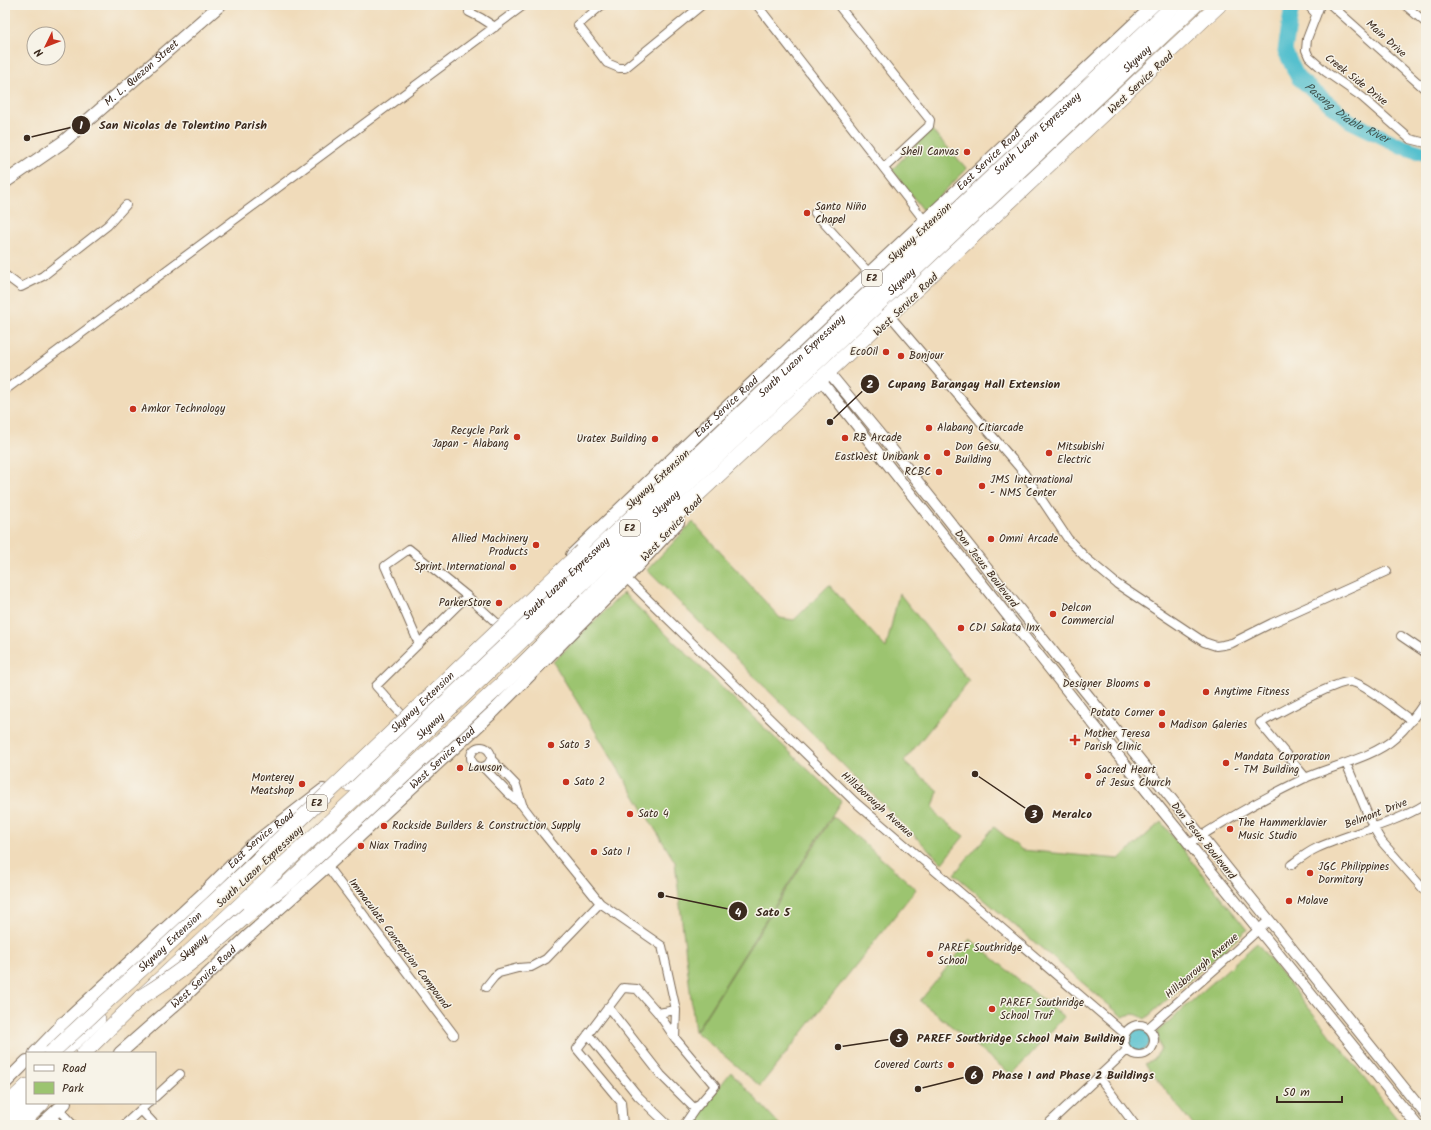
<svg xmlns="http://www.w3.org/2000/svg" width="1431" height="1130" font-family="Kalam,sans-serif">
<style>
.green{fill:#9cc470;stroke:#6c7747}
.water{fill:#54c0ce;stroke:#487576}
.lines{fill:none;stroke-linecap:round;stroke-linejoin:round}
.river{stroke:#54c0ce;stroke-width:15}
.minor-casing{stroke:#7a6855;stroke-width:10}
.tertiary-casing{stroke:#7a6855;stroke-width:12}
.secondary-casing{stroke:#7a6855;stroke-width:14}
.motorway-casing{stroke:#7a6855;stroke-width:16}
.minor{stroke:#fff;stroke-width:8}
.tertiary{stroke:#fff;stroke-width:10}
.secondary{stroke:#fff;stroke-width:12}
.motorway{stroke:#fff;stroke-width:15}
.motorway-bridge-casing{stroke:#7a6855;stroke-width:16;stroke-linecap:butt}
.motorway-bridge{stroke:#fff;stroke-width:15}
.poi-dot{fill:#c8321e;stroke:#f7f3e8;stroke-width:1.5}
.labels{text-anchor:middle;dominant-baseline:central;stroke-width:3;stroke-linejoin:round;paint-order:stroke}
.shield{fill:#f7f3e8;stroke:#73665b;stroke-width:1}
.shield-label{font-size:10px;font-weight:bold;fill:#3b2a1e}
.street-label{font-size:11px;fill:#3b2a1e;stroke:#f7f3e8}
.poi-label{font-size:11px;fill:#3b2a1e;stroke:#f7f3e8;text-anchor:start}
.water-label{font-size:12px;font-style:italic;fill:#425753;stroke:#f7f3e8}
.leader{fill:none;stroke:#3b2a1e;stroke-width:1.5}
.callout-dot{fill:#3b2a1e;stroke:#f7f3e8;stroke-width:1.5}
.mark-label{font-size:12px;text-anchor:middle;font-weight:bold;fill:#fff}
.callout-label{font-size:12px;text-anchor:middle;font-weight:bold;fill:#3b2a1e;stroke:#f7f3e8;stroke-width:3;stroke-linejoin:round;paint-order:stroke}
</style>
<rect width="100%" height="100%" fill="#f7f3e8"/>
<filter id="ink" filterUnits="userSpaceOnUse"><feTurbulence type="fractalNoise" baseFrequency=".025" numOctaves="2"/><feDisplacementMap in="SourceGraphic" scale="8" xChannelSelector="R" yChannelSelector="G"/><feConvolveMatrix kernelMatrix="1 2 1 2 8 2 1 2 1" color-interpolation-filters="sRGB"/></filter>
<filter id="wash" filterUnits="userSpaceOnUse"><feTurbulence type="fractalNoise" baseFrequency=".012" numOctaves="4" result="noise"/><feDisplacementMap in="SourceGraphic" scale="16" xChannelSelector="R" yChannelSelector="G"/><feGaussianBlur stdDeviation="0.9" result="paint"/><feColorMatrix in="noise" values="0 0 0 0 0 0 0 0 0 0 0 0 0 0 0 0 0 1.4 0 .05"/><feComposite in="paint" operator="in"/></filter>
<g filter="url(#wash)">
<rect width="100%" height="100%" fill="#f0dbba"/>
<!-- green -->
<path class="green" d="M931 129 967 169 924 211 892 170Z
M693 522 780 618 794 620 829 585 886 648 899 593 969 681 904 761 938 791 933 807 938 816 964 836 942 863 647 570Z
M623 593 841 801 695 1032 675 862 553 662Z
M833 816 916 889 760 1086 696 1032Z
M1161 822 1247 930 1145 1019C1136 1013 1132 1013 1123 1017L954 874 994 827 1022 850 1119 859Z
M970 939 1064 1017 1012 1075 920 1001Z
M1257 943 1402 1125H1193L1145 1064 1154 1059 1161 1049 1157 1032Z
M731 1072 780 1125H689Z"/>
<!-- water -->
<path class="water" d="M1128 1040a11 11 0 1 1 22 0a11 11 0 1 1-22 0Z"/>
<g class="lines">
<!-- river -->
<path class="river" id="s1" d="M1292 5 1285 51 1298 78 1350 121 1403 147 1426 154"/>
</g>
</g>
<g filter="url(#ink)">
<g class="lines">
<!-- minor casing -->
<g class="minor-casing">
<path id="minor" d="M602 5 578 25 607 63 619 68H625L702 5
M757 5 924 220
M838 5 930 120 929 126 884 168
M1308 5 1316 14
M1320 5 1307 39 1306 50 1309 57 1326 72 1362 97 1410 139 1426 143
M1331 5 1426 90
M1405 5 1426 23
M469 12 481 18 495 27
M815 213 869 273
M5 275 21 287 43 276 108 225 126 205
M892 318 1024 473 1068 539 1086 558 1117 584 1204 642 1216 646 1223 645 1232 643 1272 623 1387 571
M5 390 524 5
M626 578 855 802 1125 1034
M1401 636 1426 653
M419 644 385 566 409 549 467 596 500 626
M403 716 376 686 467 596
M471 757a10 10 0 1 1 20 0a10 10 0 1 1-20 0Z
M491 759 516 785 522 804
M1346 763 1373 827 1382 842 1426 892
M483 767 508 793 522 805 544 834 600 903 662 946 676 1010 675 1038
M1306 778 1260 723C1276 715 1338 679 1352 682 1365 684 1399 712 1412 721
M1189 844C1226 819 1264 798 1303 779 1331 766 1373 758 1395 738 1407 727 1417 714 1426 700
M1291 865C1299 859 1308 852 1317 848 1353 832 1392 825 1426 804
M327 866 454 1035
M486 987 494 977 499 973 518 968 531 967 546 959 600 903
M608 1007 661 1075 695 1109
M658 1013 676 1010
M1124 1040a15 15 0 1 1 30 0a15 15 0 1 1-30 0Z
M1148 1028 1222 963 1269 920
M588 1034 638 1096 668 1125
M1099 1077 1135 1125
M155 1097 180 1074
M58 1109 73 1125
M141 1110 155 1125
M51 1116 60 1125
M124 1125 148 1103
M623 1125 621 1102 577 1049 623 988 637 989 658 1013 675 1038 715 1086 695 1109 684 1125
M1047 1125 1127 1050
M1424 1125 1426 1123"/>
</g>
<!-- tertiary casing -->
<g class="tertiary-casing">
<path id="tertiary" d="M831 375 888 444 1083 689 1426 1115
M823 383 1156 803 1417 1125"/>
</g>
<!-- secondary casing -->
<g class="secondary-casing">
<g id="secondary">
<path id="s2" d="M5 182 63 142 220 5"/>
<path id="s3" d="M572 555 693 439 1154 5"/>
<path id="s4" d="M35 1053 63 1024 204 893 252 845 323 790"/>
<path id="s5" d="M120 1053 187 994 246 938 327 866 495 710 626 578 678 522"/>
<path d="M5 1083 27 1061"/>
<path d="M41 1125 65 1103"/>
</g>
</g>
<!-- motorway casing -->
<g class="motorway-casing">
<g id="motorway">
<path id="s6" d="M349 784 1174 5"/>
<path d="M248 914 289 882 519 668 615 572 1219 5"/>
<path d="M53 1053 63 1024"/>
<path d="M62 1053 98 1019"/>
<path id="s7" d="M84 1053 141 997 323 828 1195 5"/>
<path d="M5 1107 27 1086"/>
<path d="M5 1122 27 1100"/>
<path d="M19 1125 42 1103"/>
</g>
</g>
<!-- minor -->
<use href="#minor" class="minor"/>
<!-- tertiary -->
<use href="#tertiary" class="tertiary"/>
<!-- secondary -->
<use href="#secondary" class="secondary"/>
<!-- motorway -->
<use href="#motorway" class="motorway"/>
<!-- motorway-bridge casing -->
<g class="motorway-bridge-casing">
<g id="motorway-bridge">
<path d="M141 997C181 973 213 945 248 914"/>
<path id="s8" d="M51 1053 218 898 582 551"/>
</g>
</g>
<!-- motorway-bridge -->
<use href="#motorway-bridge" class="motorway-bridge"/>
</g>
</g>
<!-- markers -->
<g class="poi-dot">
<circle cx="967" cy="152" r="4"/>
<circle cx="807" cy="213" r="4"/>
<circle cx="886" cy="352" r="4"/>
<circle cx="901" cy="356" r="4"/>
<circle cx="133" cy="409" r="4"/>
<circle cx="929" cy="428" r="4"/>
<circle cx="517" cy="437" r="4"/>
<circle cx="845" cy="438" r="4"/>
<circle cx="655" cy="439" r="4"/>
<circle cx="947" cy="453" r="4"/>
<circle cx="1049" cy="453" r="4"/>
<circle cx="927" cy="457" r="4"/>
<circle cx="939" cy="472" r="4"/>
<circle cx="982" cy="486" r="4"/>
<circle cx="991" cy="539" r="4"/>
<circle cx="536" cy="545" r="4"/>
<circle cx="513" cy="567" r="4"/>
<circle cx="499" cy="603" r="4"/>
<circle cx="1053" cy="614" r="4"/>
<circle cx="961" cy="628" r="4"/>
<circle cx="1147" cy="684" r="4"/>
<circle cx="1206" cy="692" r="4"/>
<circle cx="1162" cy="713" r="4"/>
<circle cx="1162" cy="725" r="4"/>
<path d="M1073 734h4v4h4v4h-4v4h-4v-4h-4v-4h4z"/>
<circle cx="551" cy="745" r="4"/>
<circle cx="1226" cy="763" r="4"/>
<circle cx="460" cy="768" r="4"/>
<circle cx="1088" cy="776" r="4"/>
<circle cx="566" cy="782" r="4"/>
<circle cx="302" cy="784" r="4"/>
<circle cx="630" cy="814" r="4"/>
<circle cx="384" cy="826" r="4"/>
<circle cx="1230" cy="829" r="4"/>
<circle cx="361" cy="846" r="4"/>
<circle cx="594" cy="852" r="4"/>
<circle cx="1310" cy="873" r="4"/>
<circle cx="1289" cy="901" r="4"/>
<circle cx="930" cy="954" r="4"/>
<circle cx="992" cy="1009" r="4"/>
<circle cx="951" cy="1065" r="4"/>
</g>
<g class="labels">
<!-- shield labels -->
<g class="shield">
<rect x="862" y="270" width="20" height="16" rx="3"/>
<rect x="620" y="520" width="20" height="16" rx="3"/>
<rect x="307" y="795" width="20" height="16" rx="3"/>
</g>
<g class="shield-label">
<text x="872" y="278">E2</text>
<text x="630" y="528">E2</text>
<text x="317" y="803">E2</text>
</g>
<!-- street labels -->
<g class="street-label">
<text transform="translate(1386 39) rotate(42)">Main Drive</text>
<text stroke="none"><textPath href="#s7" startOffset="1448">Skyway</textPath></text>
<text stroke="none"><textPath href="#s2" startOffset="175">M. L. Quezon Street</textPath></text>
<text transform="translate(1356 80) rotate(38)">Creek Side Drive</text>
<text transform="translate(1141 83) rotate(-43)">West Service Road</text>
<text stroke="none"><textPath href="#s6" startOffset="947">South Luzon Expressway</textPath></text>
<text stroke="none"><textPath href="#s3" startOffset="574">East Service Road</textPath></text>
<text transform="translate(920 233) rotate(-43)">Skyway Extension</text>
<text stroke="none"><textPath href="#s7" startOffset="1124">Skyway</textPath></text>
<text transform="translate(906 305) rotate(-44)">West Service Road</text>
<text stroke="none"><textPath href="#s6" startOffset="623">South Luzon Expressway</textPath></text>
<text stroke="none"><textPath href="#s3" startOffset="214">East Service Road</textPath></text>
<text transform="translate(658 480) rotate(-43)">Skyway Extension</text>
<text stroke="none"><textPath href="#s7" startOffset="800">Skyway</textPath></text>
<text transform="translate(672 529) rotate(-47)">West Service Road</text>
<text transform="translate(986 569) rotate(52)">Don Jesus Boulevard</text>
<text stroke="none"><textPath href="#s6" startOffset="299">South Luzon Expressway</textPath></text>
<text stroke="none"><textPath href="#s8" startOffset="511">Skyway Extension</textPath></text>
<text stroke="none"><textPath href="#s7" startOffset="476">Skyway</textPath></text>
<text stroke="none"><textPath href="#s5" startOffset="437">West Service Road</textPath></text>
<text transform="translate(877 805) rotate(42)">Hillsborough Avenue</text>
<text transform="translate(1376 814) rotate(-21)">Belmont Drive</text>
<text stroke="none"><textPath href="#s4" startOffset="311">East Service Road</textPath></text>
<text transform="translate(1203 841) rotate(51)">Don Jesus Boulevard</text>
<text transform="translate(260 867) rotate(-43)">South Luzon Expressway</text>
<text stroke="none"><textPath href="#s8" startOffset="163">Skyway Extension</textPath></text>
<text transform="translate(399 944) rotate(53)">Immaculate Concepcion Compound</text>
<text stroke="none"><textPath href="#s7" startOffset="152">Skyway</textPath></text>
<text transform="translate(1202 966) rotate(-41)">Hillsborough Avenue</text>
<text stroke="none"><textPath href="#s5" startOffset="113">West Service Road</textPath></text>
</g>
<!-- poi labels -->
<g class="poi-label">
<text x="959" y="152" text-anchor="end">Shell Canvas</text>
<text x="815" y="207">Santo Niño<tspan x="815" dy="13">Chapel</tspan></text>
<text x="878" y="352" text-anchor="end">EcoOil</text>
<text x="909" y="356">Bonjour</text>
<text x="141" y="409">Amkor Technology</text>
<text x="937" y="428">Alabang Citiarcade</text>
<text x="509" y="431" text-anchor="end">Recycle Park<tspan x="509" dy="13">Japan - Alabang</tspan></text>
<text x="853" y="438">RB Arcade</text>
<text x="647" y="439" text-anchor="end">Uratex Building</text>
<text x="955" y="447">Don Gesu<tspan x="955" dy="13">Building</tspan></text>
<text x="1057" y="447">Mitsubishi<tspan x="1057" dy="13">Electric</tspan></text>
<text x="919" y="457" text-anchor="end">EastWest Unibank</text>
<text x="931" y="472" text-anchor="end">RCBC</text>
<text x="990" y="480">JMS International<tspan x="990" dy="13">- NMS Center</tspan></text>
<text x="528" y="539" text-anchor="end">Allied Machinery<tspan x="528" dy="13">Products</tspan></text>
<text x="999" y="539">Omni Arcade</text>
<text x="505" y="567" text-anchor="end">Sprint International</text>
<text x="491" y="603" text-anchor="end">ParkerStore</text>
<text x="1061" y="608">Delcon<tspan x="1061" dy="13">Commercial</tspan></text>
<text x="969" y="628">CDI Sakata Inx</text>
<text x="1139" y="684" text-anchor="end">Designer Blooms</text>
<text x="1214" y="692">Anytime Fitness</text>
<text x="1154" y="713" text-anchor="end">Potato Corner</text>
<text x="1170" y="725">Madison Galeries</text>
<text x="1084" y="734">Mother Teresa<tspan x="1084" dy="13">Parish Clinic</tspan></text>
<text x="559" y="745">Sato 3</text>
<text x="1234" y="757">Mandata Corporation<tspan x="1234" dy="13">- TM Building</tspan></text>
<text x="468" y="768">Lawson</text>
<text x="1096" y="770">Sacred Heart<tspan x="1096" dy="13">of Jesus Church</tspan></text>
<text x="294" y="778" text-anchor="end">Monterey<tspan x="294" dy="13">Meatshop</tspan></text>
<text x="574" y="782">Sato 2</text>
<text x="638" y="814">Sato 4</text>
<text x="1238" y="823">The Hammerklavier<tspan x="1238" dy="13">Music Studio</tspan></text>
<text x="392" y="826">Rockside Builders &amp; Construction Supply</text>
<text x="369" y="846">Niax Trading</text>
<text x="602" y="852">Sato 1</text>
<text x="1318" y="867">JGC Philippines<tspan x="1318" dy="13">Dormitory</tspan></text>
<text x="1297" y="901">Molave</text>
<text x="938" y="948">PAREF Southridge<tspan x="938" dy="13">School</tspan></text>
<text x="1000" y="1003">PAREF Southridge<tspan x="1000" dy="13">School Truf</tspan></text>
<text x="943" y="1065" text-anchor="end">Covered Courts</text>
</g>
<!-- water labels -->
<g class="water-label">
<text stroke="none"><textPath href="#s1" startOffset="137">Pasong Diablo River</textPath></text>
</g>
</g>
<!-- callouts -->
<path class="leader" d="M27 138L81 125M830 422L870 384M975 774L1034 814M661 895L738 911M838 1047L899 1038M918 1089L974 1075"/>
<g class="callout-dot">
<circle cx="27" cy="138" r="4"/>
<circle cx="830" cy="422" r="4"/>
<circle cx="975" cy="774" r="4"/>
<circle cx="661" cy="895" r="4"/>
<circle cx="838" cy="1047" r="4"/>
<circle cx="918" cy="1089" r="4"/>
<circle cx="81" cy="125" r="10"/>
<circle cx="870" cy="384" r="10"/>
<circle cx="1034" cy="814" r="10"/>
<circle cx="738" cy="911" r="10"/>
<circle cx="899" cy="1038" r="10"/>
<circle cx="974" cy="1075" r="10"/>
</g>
<g class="mark-label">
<text x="81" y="129">1</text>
<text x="870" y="388">2</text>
<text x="1034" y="818">3</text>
<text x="738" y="916">4</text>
<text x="899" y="1042">5</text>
<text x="974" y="1079">6</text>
</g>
<g class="callout-label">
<text x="183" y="129">San Nicolas de Tolentino Parish</text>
<text x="974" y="388">Cupang Barangay Hall Extension</text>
<text x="1072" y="818">Meralco</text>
<text x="773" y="916">Sato 5</text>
<text x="1021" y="1042">PAREF Southridge School Main Building</text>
<text x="1073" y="1079">Phase 1 and Phase 2 Buildings</text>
</g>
<!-- margin -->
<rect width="1431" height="1130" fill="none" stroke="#f7f3e8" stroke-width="20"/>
<!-- legend -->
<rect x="26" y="1052" width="130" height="52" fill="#f7f3e8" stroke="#aca397"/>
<rect x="34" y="1065" width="20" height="6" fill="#ffffff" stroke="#aca397"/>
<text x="62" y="1072" font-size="12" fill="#3b2a1e">Road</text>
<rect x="34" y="1082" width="20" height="12" fill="#9cc470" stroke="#aca397"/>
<text x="62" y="1092" font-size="12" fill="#3b2a1e">Park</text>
<!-- north arrow -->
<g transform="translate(46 46) rotate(227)"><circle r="19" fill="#f7f3e8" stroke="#aca397"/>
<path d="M0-3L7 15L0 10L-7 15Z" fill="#c8321e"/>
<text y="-6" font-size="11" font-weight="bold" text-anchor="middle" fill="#3b2a1e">N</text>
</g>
<!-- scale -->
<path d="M1277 1096v6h65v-6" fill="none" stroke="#3b2a1e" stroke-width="2"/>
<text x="1283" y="1096" font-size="12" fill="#3b2a1e" stroke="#f7f3e8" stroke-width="3" paint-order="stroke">50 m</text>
</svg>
